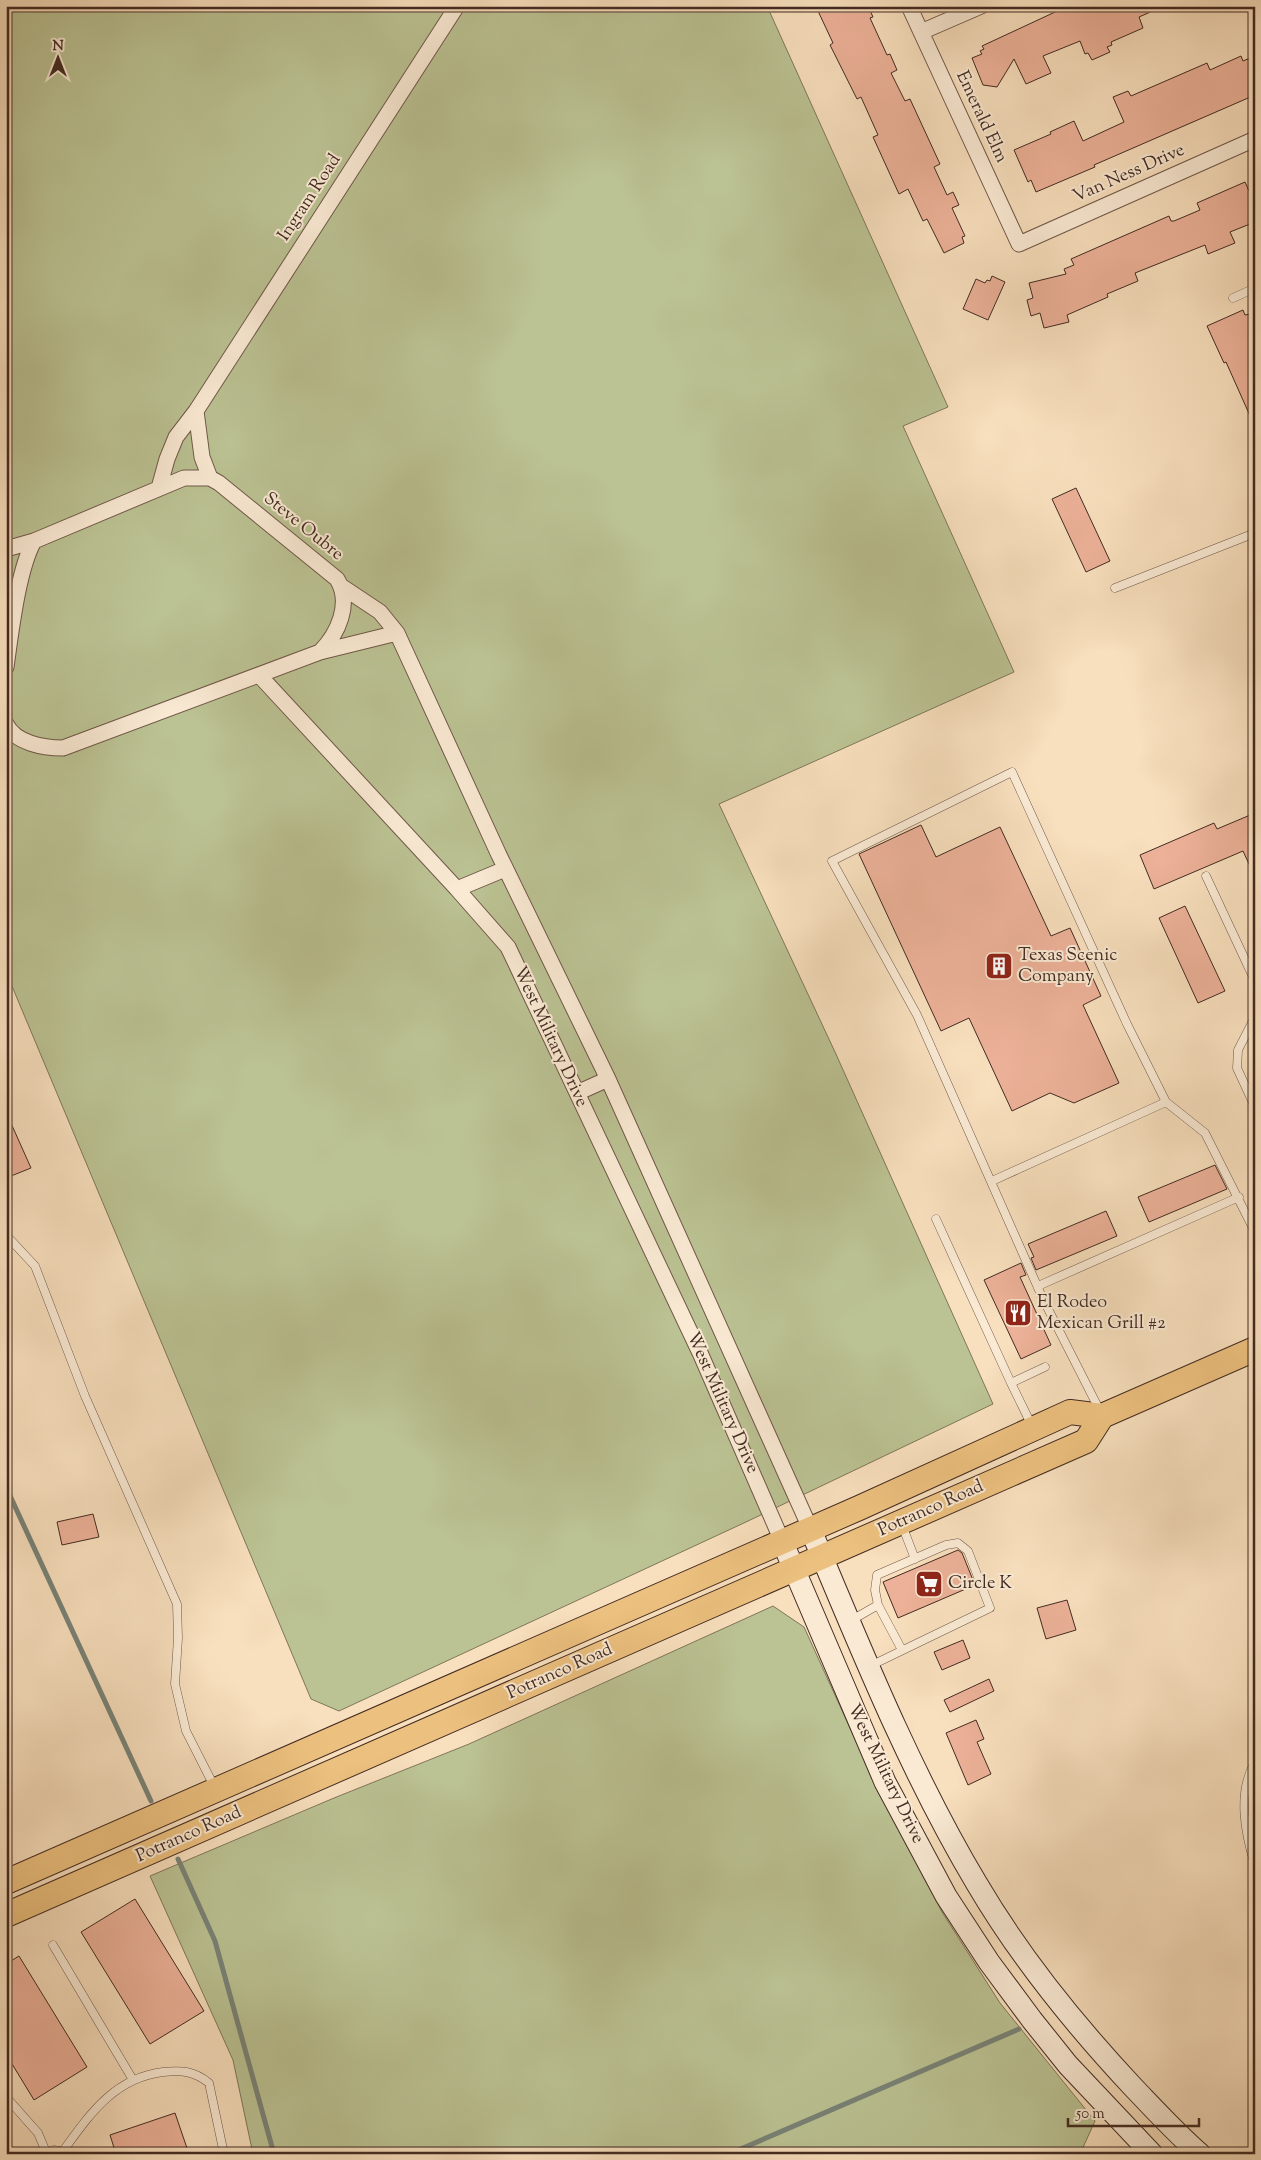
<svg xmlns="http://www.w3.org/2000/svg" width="1261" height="2160" font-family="'Sorts Mill Goudy',serif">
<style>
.green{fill:#bbc293;stroke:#7f765a}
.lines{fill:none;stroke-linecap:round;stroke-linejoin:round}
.stream{stroke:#798377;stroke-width:5}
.building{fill:#ecb198;stroke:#432b22}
.lane-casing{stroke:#705849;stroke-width:9}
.street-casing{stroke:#705849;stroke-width:17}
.secondary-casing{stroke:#432b22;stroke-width:23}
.primary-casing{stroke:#432b22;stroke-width:26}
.lane{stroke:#faead4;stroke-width:8}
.street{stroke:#faead4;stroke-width:15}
.secondary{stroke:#faead4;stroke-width:21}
.primary{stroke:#ecc07e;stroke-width:24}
.labels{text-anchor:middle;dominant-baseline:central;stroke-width:4;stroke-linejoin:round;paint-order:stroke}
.street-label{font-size:18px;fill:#432b22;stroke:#faead4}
.poi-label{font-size:18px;fill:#432b22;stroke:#faead4;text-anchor:start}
</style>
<rect width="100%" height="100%" fill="#f8dfbd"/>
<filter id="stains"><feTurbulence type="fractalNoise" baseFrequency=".004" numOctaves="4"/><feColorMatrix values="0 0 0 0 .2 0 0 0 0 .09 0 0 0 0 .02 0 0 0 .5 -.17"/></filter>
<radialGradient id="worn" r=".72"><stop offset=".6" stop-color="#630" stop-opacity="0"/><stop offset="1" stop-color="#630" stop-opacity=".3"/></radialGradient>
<!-- green -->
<path class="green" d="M6 6H767L948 407 903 426 1014 672 719 804 835 1052 993 1404 746 1522 339 1711 311 1699 9 979 6 978Z
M773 1606 804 1627 870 1772 942 1912 1000 2003 1095 2121 1080 2154H253L233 2060 150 1876 334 1798 469 1744Z"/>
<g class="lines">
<!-- stream -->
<path class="stream" d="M6 1487 151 1801
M178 1859 215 1941 274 2154
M729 2154 1019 2029"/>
</g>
<!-- building -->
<path class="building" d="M829 6H868L873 17 870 18 887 55 890 54 897 70 891 73 905 101 910 99 940 164 934 167 947 195 953 192 959 205 952 208 965 236 962 237 964 243 944 253 927 219 923 221 908 189 899 194 873 137 878 135 861 97 857 99 830 45 833 43 818 11Z
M1068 6H1164L1139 17 1143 28 1111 42 1112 45 1107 47 1110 52 1092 60 1088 53 1085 54 1080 41 1043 56 1051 73 1026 84 1014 59 997 87 983 85 972 58 982 54 980 51 984 49 982 46Z
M1241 56 1243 61 1255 56V95L1094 165 1095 167 1036 192 1031 180 1028 182 1014 150 1051 134 1050 132 1074 121 1083 141 1124 122 1113 97 1128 91 1131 96 1207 63 1210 70Z
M1245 182 1249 191 1255 189V222L1230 232 1235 243 1208 254 1205 245 1135 273 1138 281 1107 294 1108 297 1067 315 1069 322 1044 328 1040 313 1031 316 1027 300 1033 298 1029 283 1066 274 1064 269 1074 265 1071 259 1169 216 1171 221H1174L1200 210 1197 203Z
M992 276 1005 282 988 320 963 309 976 279 985 283 987 280 990 281Z
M1243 310 1245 315 1250 314 1255 325V427L1226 362 1224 363 1207 326Z
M1076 488 1110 561 1086 572 1052 499Z
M1255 813V877L1243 851 1154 889 1140 855 1214 823 1217 829Z
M921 825 936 857 1000 827 1051 936 1070 928 1101 996 1083 1005 1119 1083 1074 1103 1050 1093 1012 1111 969 1018 941 1031 859 854Z
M1185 906 1225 991 1198 1003 1159 918Z
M6 1112 31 1168 6 1178Z
M1215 1165 1227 1189 1149 1222 1138 1197Z
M1106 1211 1117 1236 1036 1270 1031 1258 1034 1257 1028 1244Z
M1021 1263 1026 1275 1020 1277 1051 1345 1021 1359 984 1280Z
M93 1514 99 1537 62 1545 57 1522Z
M958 1550 962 1553 975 1585 898 1618 883 1582Z
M1067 1600 1076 1630 1046 1639 1037 1608Z
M963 1640 970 1658 942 1670 934 1652Z
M989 1679 994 1691 950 1712 944 1700Z
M976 1720 984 1739 977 1742 991 1774 968 1785 946 1733Z
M135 1899 204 2011 150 2044 81 1932Z
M19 1956 87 2067 34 2100 6 2054V1964Z
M175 2113 189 2154H116L110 2135Z"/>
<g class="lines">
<!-- lane casing -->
<g class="lane-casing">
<path id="lane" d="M1233 298 1255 288
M1115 588 1255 533
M1206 876 1255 981
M1255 1017 1238 1050 1237 1068 1255 1107
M992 1181 1166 1102
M936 1219 1011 1383
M6 1235 35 1266 85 1396 177 1604 178 1638 175 1684 186 1731 215 1788
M1038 1286 1239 1197
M1100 1411 1043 1299 917 1015 832 861 1012 772 1127 1024 1166 1102 1205 1133 1255 1232
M1032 1426 1011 1383 1045 1367
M902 1525 915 1559
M878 1605 902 1650
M850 1621 878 1605 875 1590 877 1575 946 1545 958 1543 968 1551 990 1608 870 1666
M1255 1762C1237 1793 1245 1833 1255 1865
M53 1945 133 2080
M6 2097 38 2133 46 2152
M6 2149 11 2154
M63 2151C90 2114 114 2078 163 2072 182 2070 194 2071 209 2083L224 2154
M44 2154 54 2150 71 2154"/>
</g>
<!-- street casing -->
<g class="street-casing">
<path id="street" d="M909 6 1019 244 1255 139
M921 32 981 6
M196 411 202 457 210 478
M159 488 167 459 176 437 196 411 457 6
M6 549 34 541
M341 586 380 612 397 633 499 855 608 1079 810 1528
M320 652 397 633
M6 667C11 632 18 570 34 541L184 478H210L219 483 337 579C352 603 338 634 320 652L63 748C43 748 15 743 6 724
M259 675 457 889 508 947 701 1355 782 1541
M457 889 505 869
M577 1093 608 1079"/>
</g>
<!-- secondary casing -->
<g class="secondary-casing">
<path id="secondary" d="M810 1528C860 1647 911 1774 977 1884 1020 1957 1075 2025 1133 2087 1155 2110 1176 2133 1200 2154
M782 1541 885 1782 946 1896 989 1962 1032 2020 1068 2065 1152 2154"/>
</g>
<!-- primary casing -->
<g class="primary-casing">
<path id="primary" d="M6 1882 859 1508 1070 1412 1102 1416 1255 1349
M6 1915 1086 1441 1102 1416"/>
</g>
<!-- lane -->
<use href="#lane" class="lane"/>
<!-- street -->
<use href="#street" class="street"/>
<!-- secondary -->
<use href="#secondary" class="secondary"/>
<!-- primary -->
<use href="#primary" class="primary"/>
</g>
<!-- icons -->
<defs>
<g id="building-square" transform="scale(1.4375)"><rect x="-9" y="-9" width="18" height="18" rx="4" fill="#8f2418" stroke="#faead4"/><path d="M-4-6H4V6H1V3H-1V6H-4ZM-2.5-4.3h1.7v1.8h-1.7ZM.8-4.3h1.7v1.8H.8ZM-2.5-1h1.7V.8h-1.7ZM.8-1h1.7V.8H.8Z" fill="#fff"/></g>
<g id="restaurant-square" transform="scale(1.4375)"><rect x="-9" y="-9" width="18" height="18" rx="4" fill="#8f2418" stroke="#faead4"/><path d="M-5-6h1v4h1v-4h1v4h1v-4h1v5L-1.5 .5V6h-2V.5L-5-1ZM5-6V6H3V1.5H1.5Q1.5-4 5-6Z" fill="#fff"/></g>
<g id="supermarket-square" transform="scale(1.4375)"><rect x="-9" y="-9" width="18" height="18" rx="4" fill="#8f2418" stroke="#faead4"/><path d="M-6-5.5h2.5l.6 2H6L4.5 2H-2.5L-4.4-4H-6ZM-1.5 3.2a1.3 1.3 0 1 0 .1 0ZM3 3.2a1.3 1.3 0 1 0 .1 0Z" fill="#fff"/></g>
</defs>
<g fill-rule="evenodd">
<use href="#building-square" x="999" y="966"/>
<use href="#restaurant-square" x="1018" y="1313"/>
<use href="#supermarket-square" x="929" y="1584"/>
</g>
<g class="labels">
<!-- street labels -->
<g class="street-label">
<text transform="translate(981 117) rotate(65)">Emerald Elm</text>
<text transform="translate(1129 174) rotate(-24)">Van Ness Drive</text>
<text transform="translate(310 198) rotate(-57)">Ingram Road</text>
<text transform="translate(303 527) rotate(39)">Steve Oubre</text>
<text transform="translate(550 1037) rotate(65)">West Military Drive</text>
<text transform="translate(722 1403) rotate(66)">West Military Drive</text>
<text transform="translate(931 1509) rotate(-24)">Potranco Road</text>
<text transform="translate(560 1672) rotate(-24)">Potranco Road</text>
<text transform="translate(885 1774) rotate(64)">West Military Drive</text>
<text transform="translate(189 1835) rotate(-24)">Potranco Road</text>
</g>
<!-- poi labels -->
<g class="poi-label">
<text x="1018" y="956">Texas Scenic<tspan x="1018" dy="21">Company</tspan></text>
<text x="1037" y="1303">El Rodeo<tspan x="1037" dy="21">Mexican Grill #2</tspan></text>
<text x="948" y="1584">Circle K</text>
</g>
</g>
<!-- margin -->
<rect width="1261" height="2160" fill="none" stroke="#f8dfbd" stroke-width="25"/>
<rect x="8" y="8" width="1246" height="2145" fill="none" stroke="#432b22" stroke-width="2.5"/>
<rect x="12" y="12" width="1236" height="2135" fill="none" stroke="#432b22"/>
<!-- north arrow -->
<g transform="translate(58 58)" stroke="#faead4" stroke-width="4" paint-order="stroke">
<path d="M0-4L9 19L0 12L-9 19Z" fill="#432b22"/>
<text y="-8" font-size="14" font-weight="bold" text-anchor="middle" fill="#432b22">N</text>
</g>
<!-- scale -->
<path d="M1068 2118v8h131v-8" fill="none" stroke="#432b22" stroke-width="2.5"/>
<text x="1076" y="2118" font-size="15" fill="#432b22" stroke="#faead4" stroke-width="4" paint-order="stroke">50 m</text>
<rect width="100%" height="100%" filter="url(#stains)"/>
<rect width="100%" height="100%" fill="url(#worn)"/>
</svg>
